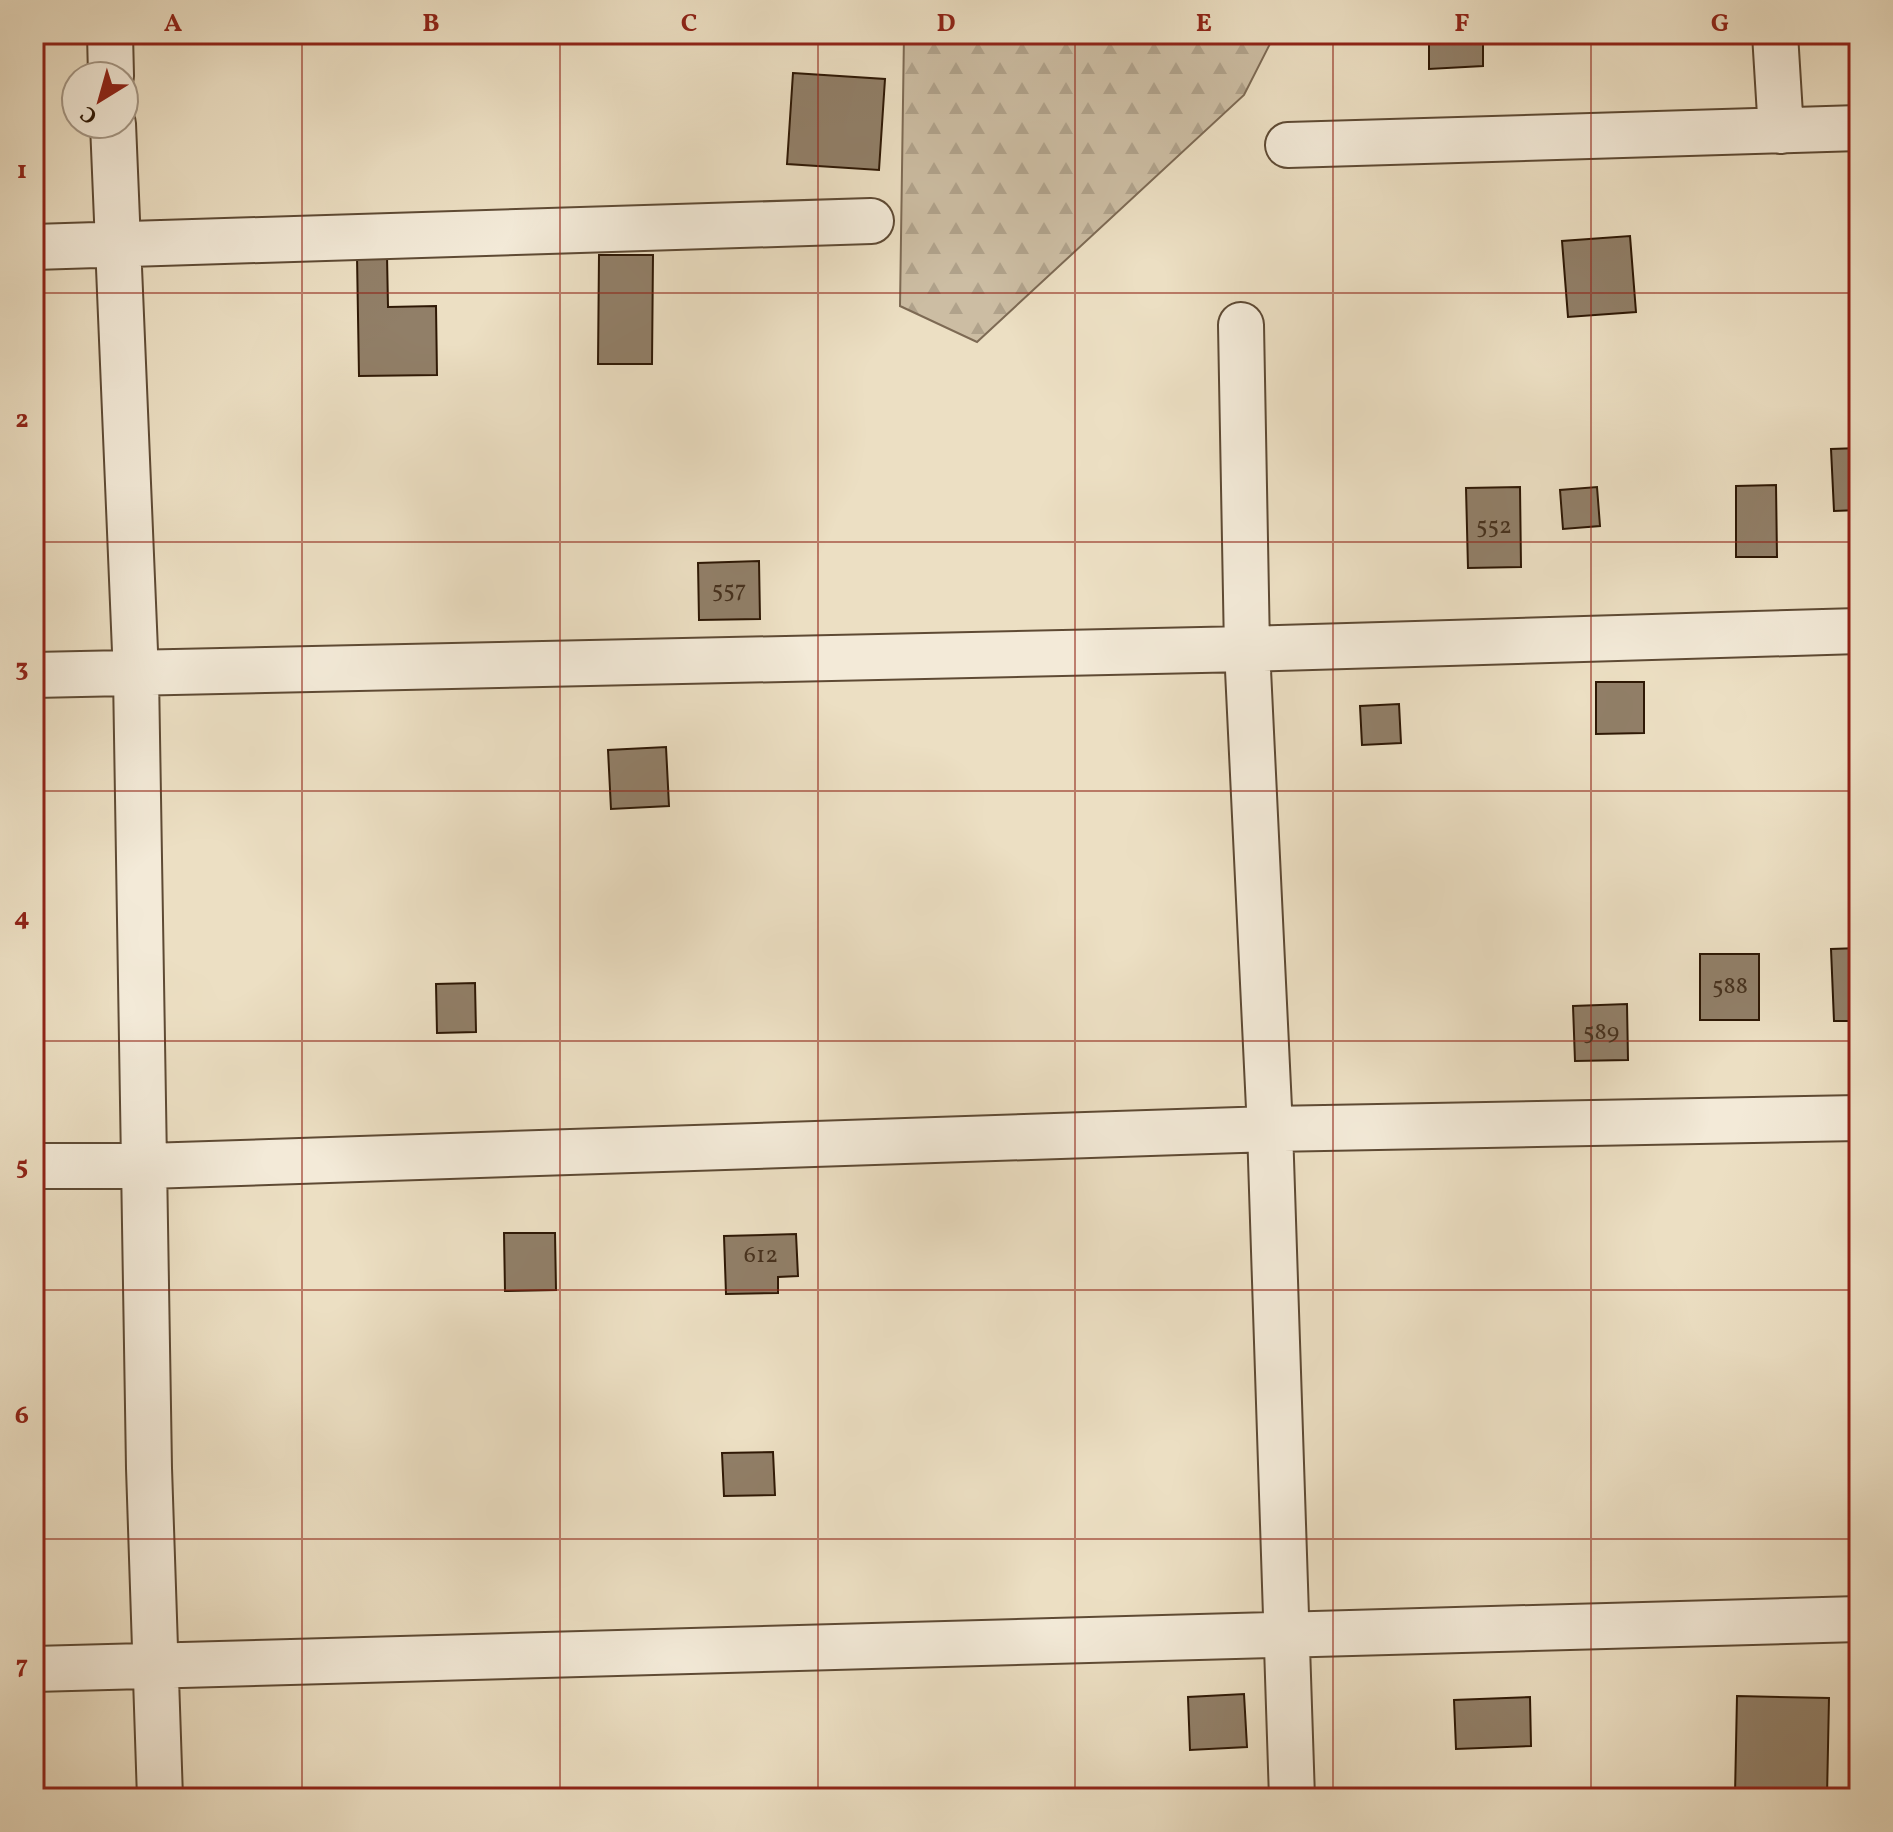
<svg xmlns="http://www.w3.org/2000/svg" width="1893" height="1832" font-family="Vollkorn,serif">
<style>
.forest{fill:url(#forest-firs);stroke:#7d6a54;stroke-width:2}
.building{fill:#917f68;stroke:#2e1805;stroke-width:2}
.lines{fill:none;stroke-linecap:round;stroke-linejoin:round}
.minor-casing{stroke:#5e4a34;stroke-width:48}
.minor{stroke:#f3ead8;stroke-width:44}
.grid{fill:none;stroke:#8f2418;stroke-width:2;stroke-opacity:0.55}
.labels{text-anchor:middle;dominant-baseline:central;stroke-width:6;stroke-linejoin:round;paint-order:stroke}
.number-label{font-size:24px;fill:#47321e}
.neatline{fill:none;stroke:#8f2418;stroke-width:3}
.grid-label{font-size:26px;text-anchor:middle;font-weight:bold;fill:#8f2418}
</style>
<defs>
<pattern id="forest-firs" width="22" height="20" patternUnits="userSpaceOnUse" patternTransform="scale(2)"><rect width="22" height="20" fill="#ccbda3"/><path d="M5 1l3.5 6h-7zM16 11l3.5 6h-7z" fill="#b0a28b"/></pattern>
</defs>
<rect width="100%" height="100%" fill="#ecdfc3"/>
<filter id="stains"><feTurbulence type="fractalNoise" baseFrequency=".0025" numOctaves="4"/><feColorMatrix values="0 0 0 0 .2 0 0 0 0 .09 0 0 0 0 .02 0 0 0 .5 -.17"/></filter>
<radialGradient id="worn" r=".72"><stop offset=".6" stop-color="#630" stop-opacity="0"/><stop offset="1" stop-color="#630" stop-opacity=".3"/></radialGradient>
<!-- forest -->
<path class="forest" d="M904 34H1275L1244 95 977 342 900 306Z"/>
<!-- building -->
<path class="building" d="M1429 34H1483V66L1429 69Z
M793 73 885 79 879 170 787 164Z
M1630 236 1636 312 1568 317 1562 241Z
M387 255 388 307 436 306 437 375 359 376 357 256Z
M599 255H653L652 364H598Z
M1859 448V510L1834 511 1831 449Z
M1776 485 1777 557H1736V486Z
M1520 487 1521 567 1468 568 1466 488Z
M1597 487 1600 526 1563 529 1560 490Z
M759 561 760 619 699 620 698 563Z
M1596 682H1644V733L1596 734Z
M1399 704 1401 743 1362 745 1360 706Z
M666 747 669 806 611 809 608 750Z
M1859 948V1021H1834L1831 949Z
M1700 954H1759V1020H1700Z
M475 983 476 1032 437 1033 436 984Z
M1627 1004 1628 1060 1575 1061 1573 1006Z
M1856 1185H1859V1286H1856Z
M504 1233H555L556 1290 505 1291Z
M796 1234 798 1276 778 1277V1293L726 1294 724 1236Z
M773 1452 775 1495 724 1496 722 1453Z
M1244 1694 1247 1747 1190 1750 1188 1697Z
M1737 1696 1829 1698 1827 1797 1735 1795Z
M1530 1697 1531 1746 1456 1749 1454 1700Z"/>
<g class="lines">
<!-- minor casing -->
<g class="minor-casing">
<path id="minor" d="M110 34 111 76
M1775 34 1781 131
M113 124 136 675 149 1468 160 1798
M1288 145 1859 128
M34 247 871 221
M1241 325 1247 649 1270 1129 1292 1798
M34 675 1247 649 1859 631
M34 1166H147L1270 1129 1859 1118
M34 1669 1859 1619"/>
</g>
<!-- minor -->
<use href="#minor" class="minor"/>
</g>
<!-- grid -->
<path class="grid" d="M302 34V1798M560 34V1798M818 34V1798M1075 34V1798M1333 34V1798M1591 34V1798M34 293H1859M34 542H1859M34 791H1859M34 1041H1859M34 1290H1859M34 1539H1859"/>
<g class="labels">
<!-- number labels -->
<g class="number-label">
<text x="1494" y="527">552</text>
<text x="729" y="591">557</text>
<text x="1730" y="987">588</text>
<text x="1601" y="1033">589</text>
<text x="761" y="1256">612</text>
</g>
</g>
<!-- margin -->
<rect width="1893" height="1832" fill="none" stroke="#ecdfc3" stroke-width="88"/>
<!-- north arrow -->
<g transform="translate(100 100) rotate(217)"><circle r="38" fill="#f3ead8" stroke="#a49684" stroke-width="2"/>
<path d="M0-6L14 30L0 20L-14 30Z" fill="#8f2418"/>
<text y="-12" font-size="22" font-weight="bold" text-anchor="middle" fill="#2e1805">С</text>
</g>
<rect x="44" y="44" width="1805" height="1744" class="neatline"/>
<g class="grid-label">
<text x="173" y="31">A</text>
<text x="431" y="31">B</text>
<text x="689" y="31">C</text>
<text x="946" y="31">D</text>
<text x="1204" y="31">E</text>
<text x="1462" y="31">F</text>
<text x="1720" y="31">G</text>
<text x="22" y="178">1</text>
<text x="22" y="427">2</text>
<text x="22" y="676">3</text>
<text x="22" y="925">4</text>
<text x="22" y="1174">5</text>
<text x="22" y="1423">6</text>
<text x="22" y="1673">7</text>
</g>
<rect width="100%" height="100%" filter="url(#stains)"/>
<rect width="100%" height="100%" fill="url(#worn)"/>
</svg>
